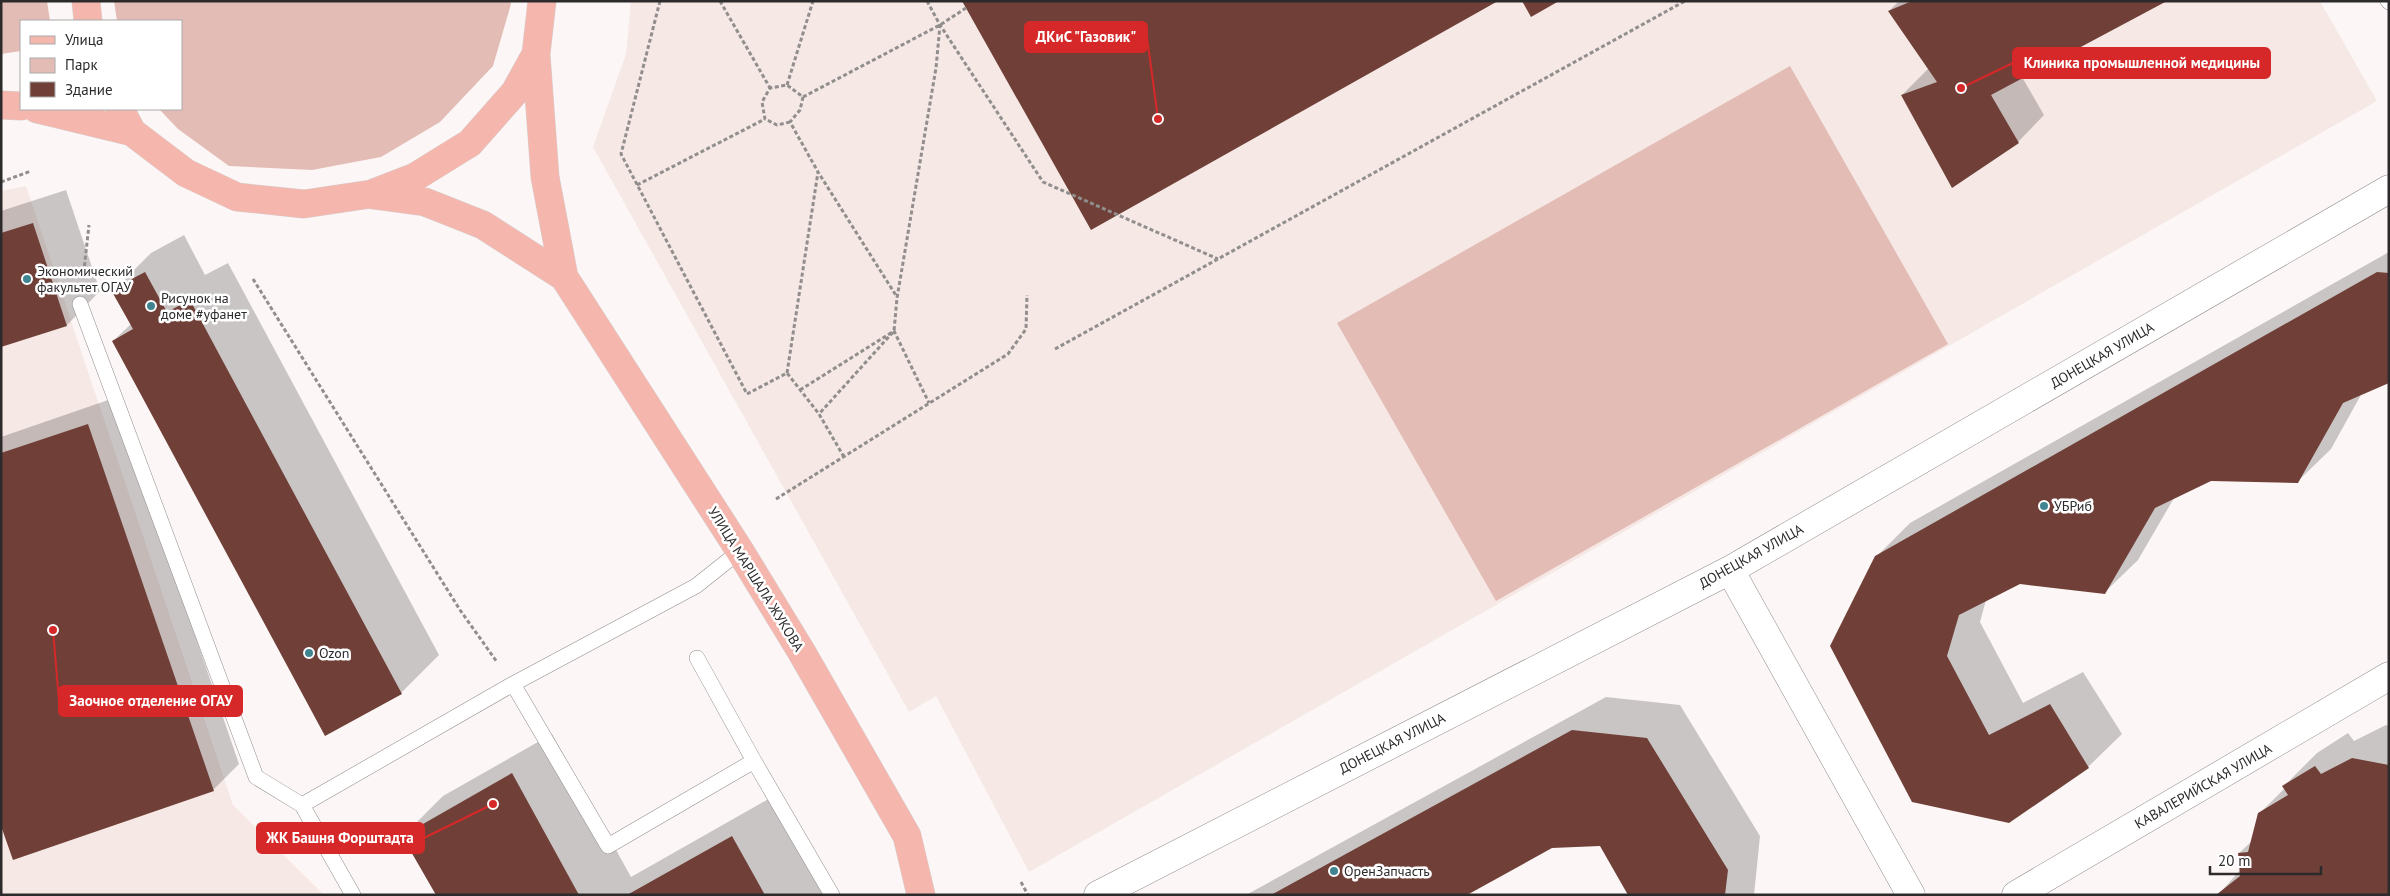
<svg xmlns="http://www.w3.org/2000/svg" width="2390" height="896" font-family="'PT Sans',sans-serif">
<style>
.built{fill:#f5e8e5}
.green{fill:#e3bcb5}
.shadow{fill:#0003}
.building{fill:#704038}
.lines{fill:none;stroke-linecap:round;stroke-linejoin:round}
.lane-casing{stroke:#918d8c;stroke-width:16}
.street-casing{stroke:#918d8c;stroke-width:29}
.primary-casing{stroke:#d5d4d4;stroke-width:29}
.path{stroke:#918e8d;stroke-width:3;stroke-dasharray:4 2.5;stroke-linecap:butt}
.lane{stroke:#fff;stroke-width:15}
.street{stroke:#fff;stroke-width:28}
.primary{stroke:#f5b6ad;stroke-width:28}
.poi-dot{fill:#3f8591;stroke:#fff;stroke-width:2}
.labels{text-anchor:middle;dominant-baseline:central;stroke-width:5;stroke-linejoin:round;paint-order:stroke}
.poi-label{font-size:14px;fill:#2c2a2a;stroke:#fff;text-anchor:start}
.street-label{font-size:14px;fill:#2c2a2a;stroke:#fff}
.leader{fill:none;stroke:#d62828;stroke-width:2}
.callout-dot{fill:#d62828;stroke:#fff;stroke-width:2}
.callout{fill:#d62828;stroke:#d62828;stroke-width:2}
.callout-label{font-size:15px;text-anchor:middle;font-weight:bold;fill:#fff}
</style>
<rect width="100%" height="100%" fill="#fcf7f6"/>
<!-- built -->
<path class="built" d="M631 1H2320L2377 101 1029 872 936 696 909 712 593 147 626 54Z
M26 186 233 805 324 895H1V191Z"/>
<!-- green -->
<path class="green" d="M1 1H47L50 21H21V51L1 54Z
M114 1H510L511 4 493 66 440 122 381 157 312 170 229 166 178 129 159 109H181V21H117Z
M1790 66 1948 344 1496 601 1337 323Z"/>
<!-- shadow -->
<path class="shadow" d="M1899 1H2164L2022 77 2044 115 2018 142 1902 95 1929 68 1889 11Z
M66 190 100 291 67 325 1 346V211Z
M184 235 205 275 228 263 439 655 401 693 113 341 131 324 113 291 151 253Z
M2389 252V381L2362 393 2331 449 2297 482 2211 480 2174 498 2138 560 2104 593 2020 583 1986 600 1980 622 2023 703 2083 672 2122 734 2088 767 2008 821 1876 557 1910 523Z
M114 398 239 764 213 790 1 822V437Z
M1606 697 1680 705 1760 836 1754 895H1629L1600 845 1551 847 1464 895H1246Z
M2386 725 2389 726V895H2218L2241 869 2239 853 2252 841 2259 814 2285 788 2284 786 2317 753 2348 733 2354 741Z
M552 734 631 877 772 797 827 895H437L403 836 443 796Z"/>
<!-- building -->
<path class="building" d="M962 1H1498L1091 230Z
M1522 1H1559L1531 17Z
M1912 1H2167L1991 95 2019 143 1952 188 1901 95 1937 82 1888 11Z
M33 223 67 326 1 347V233Z
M145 272 167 312 190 300 402 694 325 736 112 341 133 329 111 290Z
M2377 272 2389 273V383L2343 403 2298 483 2211 481 2155 508 2105 594 2020 584 1959 615 1947 656 1989 735 2050 704 2089 768 2009 823 1912 802 1830 646 1875 556Z
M88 424 214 791 13 860 1 826V453Z
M1572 730 1647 738 1728 870 1725 895H1628L1600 846 1552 848 1467 895H1271Z
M2352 758 2389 765V895H2216L2240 876 2238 853 2248 852 2258 813 2288 795 2282 786 2315 766 2321 774Z
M512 773 579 895H436L402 836Z
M732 836 765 895H627Z"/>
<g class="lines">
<!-- lane casing -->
<g class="lane-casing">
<path id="lane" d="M2388 1 2389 2
M80 304 256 777 302 805
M697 658 754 761 832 895
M513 684 608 846 754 761
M353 895 302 805 513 684 696 586 740 551"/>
</g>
<!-- street casing -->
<g class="street-casing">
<path id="street" d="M1730 570 1911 895
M1098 895 1730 570 2389 189
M2016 895 2389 676"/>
</g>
<!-- primary casing -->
<g class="primary-casing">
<path id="primary" d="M86 1 88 21
M536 54 545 177 564 277 740 551 801 651 907 836 921 895
M1 105 21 106
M37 109 132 132
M120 109 132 132 186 173 237 197 304 204 371 194 415 177 470 143 515 92 536 54 542 1
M373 195 425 202 483 225 564 277"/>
</g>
<!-- path -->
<path class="path" d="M660 1 621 154 747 394 787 373 819 414
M720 1 770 88
M927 1 940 25 1043 182 1218 259
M787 85 813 1
M803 97 940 25 966 8
M803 97 800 110 790 122 818 172
M790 122 777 125 765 119 762 102 770 88 787 85 803 97
M1 182 31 171
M637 185 765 119
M83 279 89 225
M253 279 460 610 497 662
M1055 349 1685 1
M787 373 818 172 897 297
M800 390 894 331 929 403
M844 457 819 414 894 331 897 298 936 68 940 25
M776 499 1008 354 1026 329 1027 295
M1021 882 1028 895"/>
<!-- lane -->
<use href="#lane" class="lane"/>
<!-- street -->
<use href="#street" class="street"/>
<!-- primary -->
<use href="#primary" class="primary"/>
</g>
<!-- markers -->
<g class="poi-dot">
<circle cx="27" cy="279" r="5"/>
<circle cx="151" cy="306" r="5"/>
<circle cx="2044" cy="506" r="5"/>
<circle cx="309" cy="653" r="5"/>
<circle cx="1334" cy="871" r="5"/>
</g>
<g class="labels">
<!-- poi labels -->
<g class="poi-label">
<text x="37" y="271">Экономический<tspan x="37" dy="16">факультет ОГАУ</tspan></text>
<text x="161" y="298">Рисунок на<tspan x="161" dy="16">доме #уфанет</tspan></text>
<text x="2054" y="506">УБРиб</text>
<text x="319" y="653">Ozon</text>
<text x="1344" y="871">ОренЗапчасть</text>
</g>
<!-- street labels -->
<g class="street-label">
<text transform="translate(2102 355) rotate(-30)">ДОНЕЦКАЯ УЛИЦА</text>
<text transform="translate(1751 556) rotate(-29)">ДОНЕЦКАЯ УЛИЦА</text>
<text transform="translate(756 579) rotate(58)">УЛИЦА МАРШАЛА ЖУКОВА</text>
<text transform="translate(1392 743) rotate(-27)">ДОНЕЦКАЯ УЛИЦА</text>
<text transform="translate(2203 786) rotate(-30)">КАВАЛЕРИЙСКАЯ УЛИЦА</text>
</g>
</g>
<!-- callouts -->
<path class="leader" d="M1158 119L1147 37M1961 88L2013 63M53 630L59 701M493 804L424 838"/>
<g class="callout-dot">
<circle cx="1158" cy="119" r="5"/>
<circle cx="1961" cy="88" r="5"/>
<circle cx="53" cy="630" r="5"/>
<circle cx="493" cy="804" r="5"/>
</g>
<g class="callout">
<rect x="1025" y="22" width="122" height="30" rx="5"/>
<rect x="2013" y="48" width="257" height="30" rx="5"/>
<rect x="59" y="686" width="183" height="30" rx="5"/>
<rect x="257" y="823" width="167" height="30" rx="5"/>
</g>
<g class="callout-label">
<text x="1086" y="42">ДКиC "Газовик"</text>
<text x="2142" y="68">Клиника промышленной медицины</text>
<text x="151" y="706">Заочное отделение ОГАУ</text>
<text x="340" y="843">ЖК Башня Форштадта</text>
</g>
<!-- border -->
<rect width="2390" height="896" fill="none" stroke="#2c2a2a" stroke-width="5"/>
<!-- legend -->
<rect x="20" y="20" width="162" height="90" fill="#ffffff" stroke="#abaaaa"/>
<rect x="30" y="36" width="25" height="8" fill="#f5b6ad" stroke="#abaaaa"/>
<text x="65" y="45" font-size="15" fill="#2c2a2a">Улица</text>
<rect x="30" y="58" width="25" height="15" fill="#e3bcb5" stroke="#abaaaa"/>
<text x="65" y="70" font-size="15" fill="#2c2a2a">Парк</text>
<rect x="30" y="82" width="25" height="15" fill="#704038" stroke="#abaaaa"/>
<text x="65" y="95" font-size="15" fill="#2c2a2a">Здание</text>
<!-- scale -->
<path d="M2210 866v8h111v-8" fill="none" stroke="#2c2a2a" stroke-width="2.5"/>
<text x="2218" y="866" font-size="15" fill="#2c2a2a" stroke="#ffffff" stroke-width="4" paint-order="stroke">20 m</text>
</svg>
